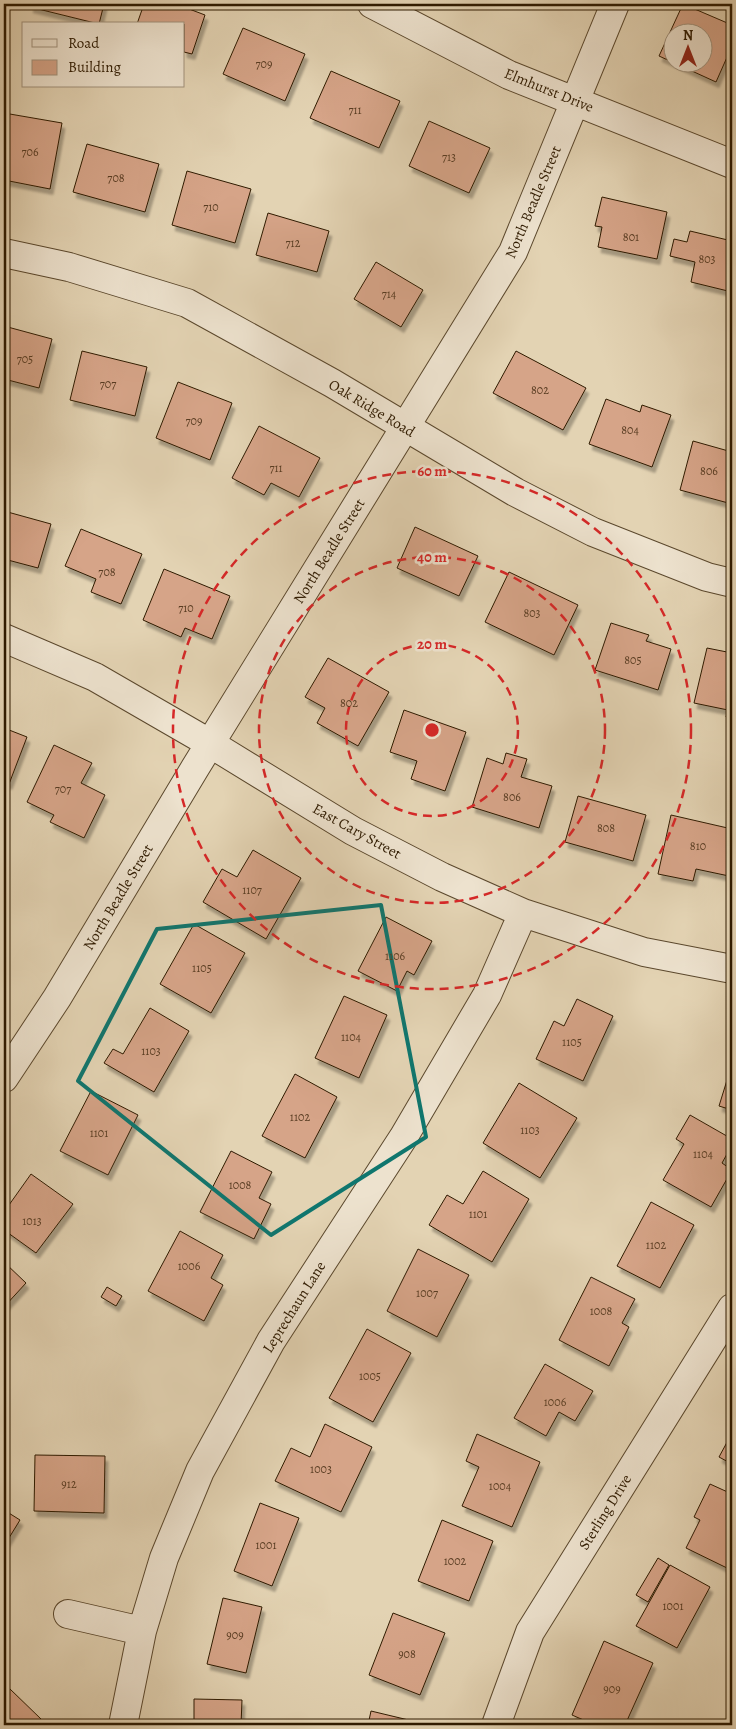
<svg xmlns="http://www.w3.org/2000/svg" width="736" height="1729" font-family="Alegreya,serif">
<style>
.building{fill:#d6a488;stroke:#2e1a00;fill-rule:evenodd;filter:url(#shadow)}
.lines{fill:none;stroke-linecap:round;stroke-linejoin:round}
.minor-casing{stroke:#5b482d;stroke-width:30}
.minor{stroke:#ede2ce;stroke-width:28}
.marked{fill:none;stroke:#0f766e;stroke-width:4;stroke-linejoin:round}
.ring{fill:none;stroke:#d62828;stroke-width:2.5;stroke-dasharray:9 6}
.labels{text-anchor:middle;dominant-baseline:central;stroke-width:5;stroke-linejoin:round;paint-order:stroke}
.number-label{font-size:12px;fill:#583c22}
.street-label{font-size:15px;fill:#2e1a00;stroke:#ede2ce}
.centre{fill:#d62828;stroke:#ede2ce;stroke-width:2.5}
.ring-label{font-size:15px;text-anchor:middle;font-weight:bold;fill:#d62828;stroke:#ede2ce;stroke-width:5;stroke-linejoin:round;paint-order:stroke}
</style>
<defs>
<filter id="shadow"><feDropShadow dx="3" dy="5.5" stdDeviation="1" flood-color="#0004"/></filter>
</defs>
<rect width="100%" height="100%" fill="#e3d3b3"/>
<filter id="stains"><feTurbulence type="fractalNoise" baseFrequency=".004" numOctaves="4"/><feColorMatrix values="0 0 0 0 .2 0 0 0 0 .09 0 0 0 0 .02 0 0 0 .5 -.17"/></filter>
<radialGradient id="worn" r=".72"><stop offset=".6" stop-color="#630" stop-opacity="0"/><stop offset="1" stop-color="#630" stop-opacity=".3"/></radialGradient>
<!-- building -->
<path class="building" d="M31 4H104L99 24 30 7Z
M144 4H176L205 15 192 54 184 52V24H137Z
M683 4 732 25V46L716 82 659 56ZM674 32H704V62H674Z
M243 28 305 54 285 101 223 74Z
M331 71 400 101 379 148 310 118Z
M4 113 62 123 50 189 4 180Z
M429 121 490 148 469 193 409 166Z
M87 144 159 164 145 212 73 192Z
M187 171 251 189 235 243 172 225Z
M602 197 667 212 657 259 598 247 602 227 595 226Z
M268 213 329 231 317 272 256 255Z
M690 231 732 241V292L691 282 695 262 670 256 674 239 687 242Z
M376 262 423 290 401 327 354 299Z
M4 326 52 339 39 388 4 379Z
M82 351 147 367 135 416 70 400Z
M516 351 586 388 563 430 493 393Z
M178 382 232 403 210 460 156 438Z
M606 399 640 412 642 405 671 415 652 467 589 444Z
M259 426 320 458 299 497 271 483 264 495 232 478Z
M693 441 732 452V504L680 490Z
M4 511 51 524 38 568 4 559Z
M415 527 478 556 459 596 397 568Z
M81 529 142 554 121 604 91 592 96 579 65 566Z
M164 569 230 596 212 639 185 628 181 637 143 620Z
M509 572 578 605 554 655 485 622Z
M611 623 649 635 646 641 671 649 658 690 595 670Z
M707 648 732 653V719L726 717 728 710 694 703Z
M328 658 389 692 358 746 317 723 325 708 305 697Z
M404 710 466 732 445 791 411 779 417 761 390 752Z
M4 728 27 737 9 784 4 782Z
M54 745 92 763 81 783 105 795 84 838 50 822 54 815 27 802Z
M506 753 527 759 521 777 552 786 539 828 472 807 487 758 503 764Z
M578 796 646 815 633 861 565 842Z
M671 815 732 829V863L729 876 696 869 693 881 658 874Z
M253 850 301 878 266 939 203 902 222 869 237 877Z
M386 917 432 941 414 975 407 971 397 991 358 971Z
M194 924 245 953 211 1013 160 984Z
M344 996 387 1015 359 1078 315 1058Z
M577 999 613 1016 583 1081 536 1059 554 1021 564 1026Z
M150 1008 189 1031 154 1092 104 1063 113 1049 123 1054Z
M732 1064V1110L719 1106Z
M295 1074 337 1097 305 1158 262 1136Z
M519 1083 577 1118 540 1178 483 1143Z
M91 1091 138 1115 108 1175 60 1151Z
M690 1115 732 1139V1145L722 1163 732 1170 711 1207 663 1180 684 1144 676 1139Z
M231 1151 272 1172 259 1198 271 1204 254 1239 200 1212Z
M483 1171 529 1199 492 1262 429 1225 447 1195 463 1204Z
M31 1174 73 1204 36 1253 4 1230V1212Z
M651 1202 694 1225 660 1288 617 1266Z
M180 1231 223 1255 211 1278 223 1285 204 1321 148 1291Z
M418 1249 469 1275 437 1337 387 1311Z
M4 1262 26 1283 4 1307Z
M591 1277 635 1299 622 1323 629 1327 609 1366 559 1340Z
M107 1287 122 1296 116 1306 101 1297Z
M367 1329 411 1353 373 1422 329 1398Z
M545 1364 593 1391 575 1421 559 1412 546 1436 514 1418Z
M325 1424 372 1447 341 1512 275 1481 291 1448 310 1457Z
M732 1433V1464L719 1457Z
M477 1434 540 1462 512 1527 462 1506 479 1467 466 1461Z
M35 1455 105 1456 104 1513 34 1511Z
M710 1484 732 1494V1556L727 1568 686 1548 700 1520 694 1517Z
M260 1503 299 1518 272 1586 234 1571Z
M4 1510 20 1520 4 1546Z
M442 1520 493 1541 469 1601 418 1581Z
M658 1558 669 1565 648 1602 636 1595Z
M670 1565 710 1587 677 1648 636 1626Z
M223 1598 262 1607 246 1673 207 1664Z
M393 1613 445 1633 420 1695 369 1675Z
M604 1641 653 1663 625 1725H595L572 1715Z
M10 1689 41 1719 35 1725H4V1696Z
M194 1699 242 1700 241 1725H194Z
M371 1711 421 1723 420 1725H368Z"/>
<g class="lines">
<!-- minor casing -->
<g class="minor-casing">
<path id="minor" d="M372 4 509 75 732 164
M4 253 69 267 187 303 332 383 515 492 593 532 707 577 732 583
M4 638 95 677 211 744 353 831 442 877 523 913 644 952 732 969
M4 1078 57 998 195 768 513 252 615 4
M68 1614 142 1631
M123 1725 142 1631 164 1558 200 1471 271 1341 403 1138 487 995 523 913
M496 1725 530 1632 732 1308"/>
</g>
<!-- minor -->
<use href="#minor" class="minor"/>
</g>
<!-- marked area -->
<path class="marked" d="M381 905 426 1137 271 1235 78 1081 157 929Z"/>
<!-- distance rings -->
<g class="ring">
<circle cx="432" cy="730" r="86"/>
<circle cx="432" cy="730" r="173"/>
<circle cx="432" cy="730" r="259"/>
</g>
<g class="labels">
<!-- number labels -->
<g class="number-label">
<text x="264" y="64">709</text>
<text x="355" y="110">711</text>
<text x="30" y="152">706</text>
<text x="449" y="157">713</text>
<text x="116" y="178">708</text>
<text x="211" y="207">710</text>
<text x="631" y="237">801</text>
<text x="293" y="243">712</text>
<text x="707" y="259">803</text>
<text x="389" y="294">714</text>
<text x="25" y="359">705</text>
<text x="108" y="384">707</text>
<text x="540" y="390">802</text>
<text x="194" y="421">709</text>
<text x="630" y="430">804</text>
<text x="276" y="468">711</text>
<text x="709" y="471">806</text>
<text x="107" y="572">708</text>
<text x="186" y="608">710</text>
<text x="532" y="613">803</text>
<text x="633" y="660">805</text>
<text x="349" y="703">802</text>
<text x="63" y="789">707</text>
<text x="512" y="797">806</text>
<text x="606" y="828">808</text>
<text x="698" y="846">810</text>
<text x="252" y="890">1107</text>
<text x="395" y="956">1106</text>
<text x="202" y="968">1105</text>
<text x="351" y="1037">1104</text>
<text x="572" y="1042">1105</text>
<text x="151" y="1051">1103</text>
<text x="300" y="1117">1102</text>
<text x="530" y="1130">1103</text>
<text x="99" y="1133">1101</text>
<text x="703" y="1154">1104</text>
<text x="240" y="1185">1008</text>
<text x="478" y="1214">1101</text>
<text x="32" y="1221">1013</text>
<text x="656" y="1245">1102</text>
<text x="189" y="1266">1006</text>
<text x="427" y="1293">1007</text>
<text x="601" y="1311">1008</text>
<text x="370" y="1376">1005</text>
<text x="555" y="1402">1006</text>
<text x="321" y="1469">1003</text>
<text x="69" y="1484">912</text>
<text x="500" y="1486">1004</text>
<text x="266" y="1545">1001</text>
<text x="455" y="1561">1002</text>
<text x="673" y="1606">1001</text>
<text x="235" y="1635">909</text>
<text x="407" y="1654">908</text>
<text x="612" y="1689">909</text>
</g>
<!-- street labels -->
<g class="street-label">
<text transform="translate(549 90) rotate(22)">Elmhurst Drive</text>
<text transform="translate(533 202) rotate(-67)">North Beadle Street</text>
<text transform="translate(372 408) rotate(31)">Oak Ridge Road</text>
<text transform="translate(329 551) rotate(-58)">North Beadle Street</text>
<text transform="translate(357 831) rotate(29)">East Cary Street</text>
<text transform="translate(118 897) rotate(-59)">North Beadle Street</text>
<text transform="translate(294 1307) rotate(-58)">Leprechaun Lane</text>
<text transform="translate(605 1512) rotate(-58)">Sterling Drive</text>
</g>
</g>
<circle cx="432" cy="730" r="8" class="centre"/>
<g class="ring-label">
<text x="432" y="476">60 m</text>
<text x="432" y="562">40 m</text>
<text x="432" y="649">20 m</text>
</g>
<!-- margin -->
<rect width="736" height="1729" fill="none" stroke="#e3d3b3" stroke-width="20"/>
<rect x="5" y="5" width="726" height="1719" fill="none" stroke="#2e1a00" stroke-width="2.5"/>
<rect x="10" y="10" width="716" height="1709" fill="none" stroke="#2e1a00"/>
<!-- legend -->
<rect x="22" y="22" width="162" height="65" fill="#ede2ce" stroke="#a1927c"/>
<rect x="32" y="39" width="25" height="8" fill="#ede2ce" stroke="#a1927c"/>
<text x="68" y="48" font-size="15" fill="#2e1a00">Road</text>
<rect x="32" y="60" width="25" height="15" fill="#d6a488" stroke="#a1927c"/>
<text x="68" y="72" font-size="15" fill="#2e1a00">Building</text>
<!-- north arrow -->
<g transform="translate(688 48)"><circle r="24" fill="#ede2ce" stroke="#a1927c"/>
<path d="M0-4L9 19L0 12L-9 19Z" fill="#8f2418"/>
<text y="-8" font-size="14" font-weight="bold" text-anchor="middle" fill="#2e1a00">N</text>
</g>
<rect width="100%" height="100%" filter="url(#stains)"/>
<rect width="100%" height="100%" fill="url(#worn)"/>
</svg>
